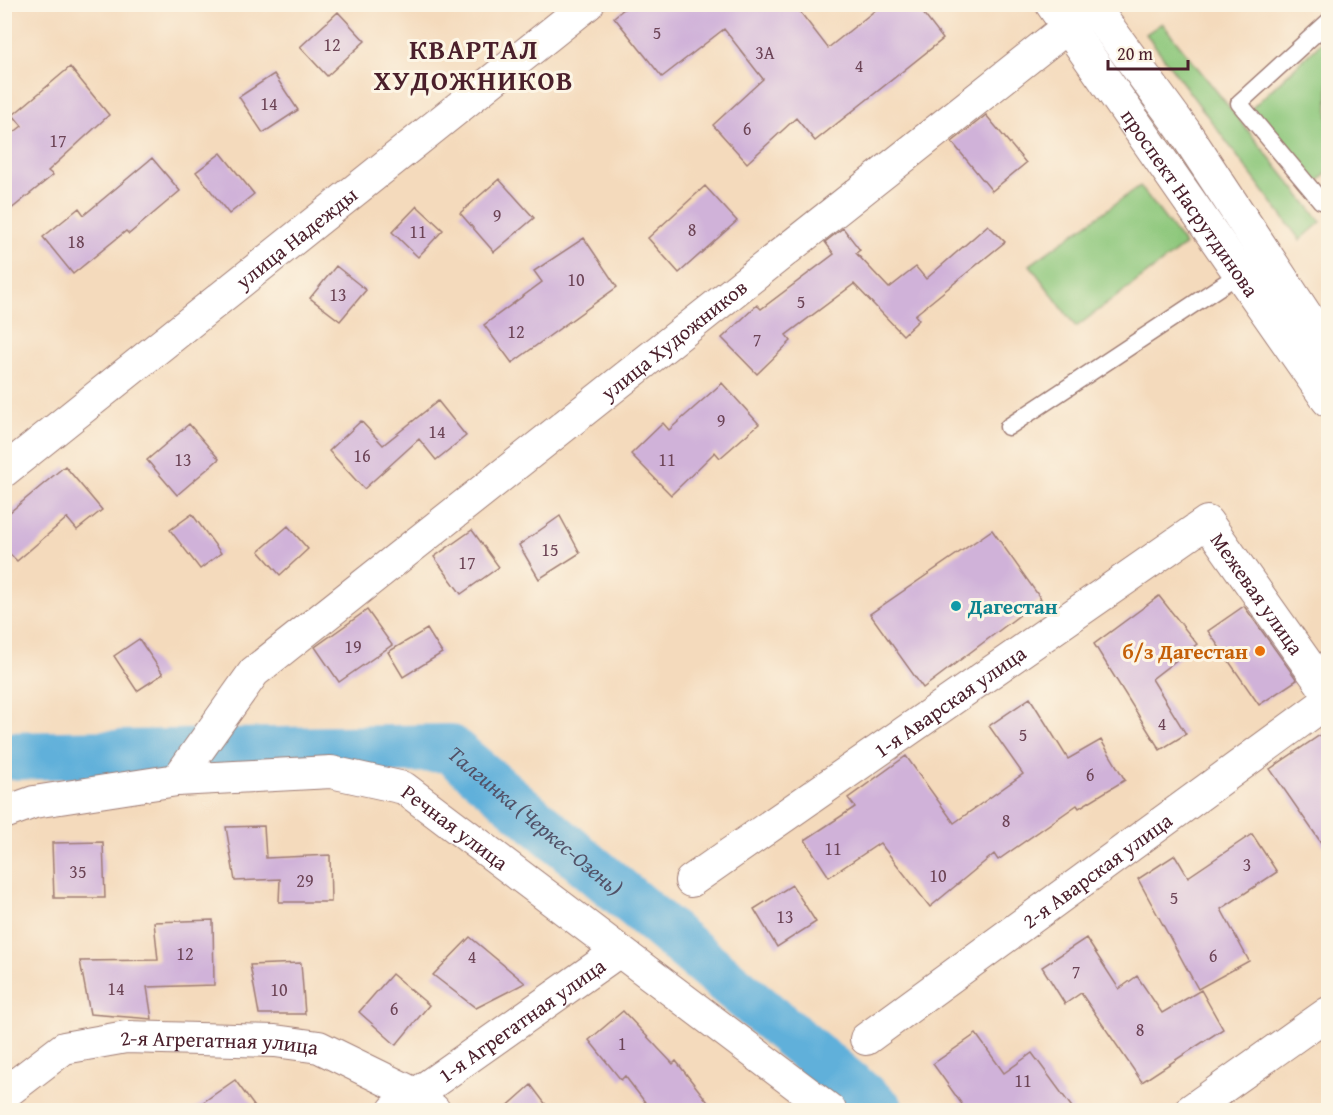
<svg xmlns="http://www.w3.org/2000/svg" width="1333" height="1115" font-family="'Gentium Book Plus',serif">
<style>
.green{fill:#8dc77b;stroke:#6c7353;stroke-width:1.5}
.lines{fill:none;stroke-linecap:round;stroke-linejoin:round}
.river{stroke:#60b0da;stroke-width:48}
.building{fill:#d0b2d9}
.lane-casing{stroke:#9f7c74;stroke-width:19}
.street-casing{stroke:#9f7c74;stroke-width:34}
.secondary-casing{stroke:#9f7c74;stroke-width:35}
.lane{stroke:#fff;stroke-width:16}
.street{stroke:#fff;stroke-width:32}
.secondary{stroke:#fff;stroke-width:33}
.culture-dot{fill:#0f9aa8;stroke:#fcf5e5;stroke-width:2}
.food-dot{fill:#e8710a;stroke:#fcf5e5;stroke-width:2}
.labels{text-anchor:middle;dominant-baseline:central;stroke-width:6;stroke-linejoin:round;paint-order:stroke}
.number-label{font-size:18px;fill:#6c4456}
.street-label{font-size:21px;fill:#4a1f2b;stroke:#fcf5e5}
.culture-label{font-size:21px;font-weight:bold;fill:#0d838f;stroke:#fcf5e5;text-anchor:start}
.food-label{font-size:21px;font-weight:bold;fill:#c56008;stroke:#fcf5e5;text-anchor:end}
.water-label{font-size:22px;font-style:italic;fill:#525268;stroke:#fcf5e5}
.district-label{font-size:27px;font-weight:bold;letter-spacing:1.5px;fill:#4a1f2b;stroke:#fcf5e5}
</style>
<rect width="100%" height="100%" fill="#fcf5e5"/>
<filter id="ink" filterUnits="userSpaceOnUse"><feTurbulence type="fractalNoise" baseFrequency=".0167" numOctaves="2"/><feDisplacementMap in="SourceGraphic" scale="12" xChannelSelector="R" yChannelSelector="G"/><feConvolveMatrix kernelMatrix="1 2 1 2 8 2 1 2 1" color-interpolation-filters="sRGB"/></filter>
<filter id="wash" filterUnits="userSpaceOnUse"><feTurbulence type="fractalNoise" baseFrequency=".008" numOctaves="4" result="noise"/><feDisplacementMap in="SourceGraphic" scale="24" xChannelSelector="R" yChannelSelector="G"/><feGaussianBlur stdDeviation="1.35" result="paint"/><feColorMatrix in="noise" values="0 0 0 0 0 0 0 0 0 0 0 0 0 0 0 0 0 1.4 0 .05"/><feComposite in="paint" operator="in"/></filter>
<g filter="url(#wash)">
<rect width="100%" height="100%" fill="#f4dabc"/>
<!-- green -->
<path class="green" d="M1162 23 1321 222 1300 240 1146 34Z
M1328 36V172L1317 183 1251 109Z
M1140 186 1185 245 1076 327 1030 265Z"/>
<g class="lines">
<!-- river -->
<path class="river" id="s1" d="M4 756 449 748 880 1110"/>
</g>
<g id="blocks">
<!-- building -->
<path class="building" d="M630 4H794L828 48 883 4H916L943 39 815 141 796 118 747 163 713 125 763 79 724 29 662 77 614 17Z
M338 12 365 41 327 76 300 47Z
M70 67 109 115 48 171 53 175 4 215V140L22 126 13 115Z
M274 74 298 110 263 133 239 97Z
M986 115 1026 163 992 191 952 142Z
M221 153 254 194 229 214 196 172Z
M152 158 180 191 129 234 126 231 73 274 43 237 79 208 84 215Z
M499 179 534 218 494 252 460 213Z
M705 186 737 221 679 273 648 238Z
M417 206 443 230 418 257 392 232Z
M988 225 1005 242 915 315 919 320 903 335 854 284 786 335 791 341 757 374 722 338 757 305 761 309 834 254 825 242 843 228 860 250 856 253 889 288 916 267 926 279Z
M584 238 617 287 512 363 484 325 542 282 534 271Z
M336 266 366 290 340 321 310 298Z
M722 383 759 424 720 458 715 452 671 495 631 454 663 423 669 430Z
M438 401 466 436 436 460 419 439 364 489 329 451 361 421 383 445Z
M189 424 219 459 177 495 147 460Z
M65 466 102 510 77 530 67 518 17 561 4 548V517Z
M192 514 221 553 200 569 170 530Z
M560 516 580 553 539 579 519 545Z
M288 526 308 549 280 575 259 551Z
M472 530 499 567 461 594 434 557Z
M992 530 1041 599 923 688 870 614Z
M1159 596 1197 644 1152 679 1186 734 1160 750 1094 644Z
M1244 606 1297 680 1259 705 1208 631Z
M367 610 392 645 339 682 315 647Z
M427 629 442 653 403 677 388 652Z
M139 639 163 674 137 691 114 656Z
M1030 698 1068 759 1101 740 1125 780 1079 808 1077 805 998 860 994 854 930 907 880 843 829 877 805 840 855 807 848 798 906 756 954 823 1023 774 989 726Z
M1329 729V854L1270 769Z
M264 826 266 858 330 855 331 902H279L280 879 235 881 226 827Z
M1252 834 1277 872 1221 909 1249 961 1198 989 1138 879 1175 855 1188 877Z
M103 842 105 898H54L52 843Z
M792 885 816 922 777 947 754 909Z
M213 920 214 985 147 987 152 1019 90 1014 80 961 158 960 154 922Z
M470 937 525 983 476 1008 433 975Z
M1086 938 1119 989 1137 976 1162 1013 1201 990 1223 1029 1142 1082 1081 993 1065 1004 1042 967Z
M301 963 305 1014H259L250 965Z
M392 974 429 1005 396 1045 359 1012Z
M623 1011 673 1064 676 1061 714 1110H651L625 1076 621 1080 589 1040Z
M976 1034 1004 1073 1032 1053 1074 1110H966L933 1064Z
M235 1080 257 1110H192Z
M531 1085 550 1110H503Z"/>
</g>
</g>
<g filter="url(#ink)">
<use href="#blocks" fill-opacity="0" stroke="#9f7c74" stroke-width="1.5"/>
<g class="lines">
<!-- lane casing -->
<g class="lane-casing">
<path id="lane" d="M1328 22 1239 103 1321 201 1328 194
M1008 427 1239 274"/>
</g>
<!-- street casing -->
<g class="street-casing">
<g id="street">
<path id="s2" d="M4 471 588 4"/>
<path id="s3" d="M177 780 254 672 1089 10"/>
<path id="s4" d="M4 813 34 802 177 780 331 772 404 788 830 1110"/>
<path id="s5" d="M691 881 1207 522 1328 693"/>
<path id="s6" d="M866 1039 1328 701"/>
<path id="s7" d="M4 1094 64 1048 126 1037 275 1041 319 1047 415 1094 434 1110"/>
<path id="s8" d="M394 1110 619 951"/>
<path d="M1191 1110 1328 1013"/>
</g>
</g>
<!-- secondary casing -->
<g class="secondary-casing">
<g id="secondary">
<path id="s9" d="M1052 4 1328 400"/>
<path d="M1091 4 1184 131 1328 349"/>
</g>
</g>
<!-- lane -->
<use href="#lane" class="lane"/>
<!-- street -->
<use href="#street" class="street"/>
<!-- secondary -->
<use href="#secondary" class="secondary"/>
</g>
</g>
<!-- markers -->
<circle class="culture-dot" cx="956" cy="606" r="6"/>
<circle class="food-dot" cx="1260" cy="651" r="6"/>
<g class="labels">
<!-- number labels -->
<g class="number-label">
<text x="657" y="32">5</text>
<text x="332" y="44">12</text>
<text x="765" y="52">3А</text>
<text x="859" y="65">4</text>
<text x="269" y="103">14</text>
<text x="747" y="128">6</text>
<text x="58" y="140">17</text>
<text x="497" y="215">9</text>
<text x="692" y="229">8</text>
<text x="418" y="231">11</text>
<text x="76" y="241">18</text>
<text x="576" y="279">10</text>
<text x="338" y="294">13</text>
<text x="801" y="301">5</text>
<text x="516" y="331">12</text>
<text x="757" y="339">7</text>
<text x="721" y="420">9</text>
<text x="437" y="431">14</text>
<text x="362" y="455">16</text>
<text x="183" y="459">13</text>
<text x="667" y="459">11</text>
<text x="550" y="549">15</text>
<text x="467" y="562">17</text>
<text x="353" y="646">19</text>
<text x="1162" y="723">4</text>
<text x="1023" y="734">5</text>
<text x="1090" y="774">6</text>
<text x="1006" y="820">8</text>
<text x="833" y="848">11</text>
<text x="1247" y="864">3</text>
<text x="78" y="871">35</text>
<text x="938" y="875">10</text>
<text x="305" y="880">29</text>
<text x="1174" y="897">5</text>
<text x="785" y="916">13</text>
<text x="185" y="953">12</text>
<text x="1213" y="955">6</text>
<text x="472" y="956">4</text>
<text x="1076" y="971">7</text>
<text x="116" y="988">14</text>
<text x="279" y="989">10</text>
<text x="394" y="1008">6</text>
<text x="1140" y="1029">8</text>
<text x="622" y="1043">1</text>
<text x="1023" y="1080">11</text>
</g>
<!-- street labels -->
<g class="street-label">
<text stroke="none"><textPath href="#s9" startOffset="242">проспект Насрутдинова</textPath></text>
<text stroke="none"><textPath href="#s2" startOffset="374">улица Надежды</textPath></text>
<text stroke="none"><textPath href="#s3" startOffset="668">улица Художников</textPath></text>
<text stroke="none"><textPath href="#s5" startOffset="716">Межевая улица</textPath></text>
<text stroke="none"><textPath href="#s5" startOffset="315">1-я Аварская улица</textPath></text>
<text stroke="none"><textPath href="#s4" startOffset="470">Речная улица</textPath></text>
<text stroke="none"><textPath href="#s6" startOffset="286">2-я Аварская улица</textPath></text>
<text stroke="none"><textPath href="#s8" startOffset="156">1-я Агрегатная улица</textPath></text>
<text stroke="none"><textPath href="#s7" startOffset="232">2-я Агрегатная улица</textPath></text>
</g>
<!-- culture labels -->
<g class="culture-label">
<text x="968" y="606">Дагестан</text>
</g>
<!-- food labels -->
<g class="food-label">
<text x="1248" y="651">б/з Дагестан</text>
</g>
<!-- water labels -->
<g class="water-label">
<text stroke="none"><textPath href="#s1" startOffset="558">Талгинка (Черкес-Озень)</textPath></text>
</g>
<!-- district labels -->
<g class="district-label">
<text x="474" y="49">КВАРТАЛ<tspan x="474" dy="31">ХУДОЖНИКОВ</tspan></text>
</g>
</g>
<!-- margin -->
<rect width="1333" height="1115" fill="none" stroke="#fcf5e5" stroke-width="24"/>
<!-- scale -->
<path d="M1108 60v9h80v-9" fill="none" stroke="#4a1f2b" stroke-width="3"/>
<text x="1117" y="60" font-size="18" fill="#4a1f2b" stroke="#fcf5e5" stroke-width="4.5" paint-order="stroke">20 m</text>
</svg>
